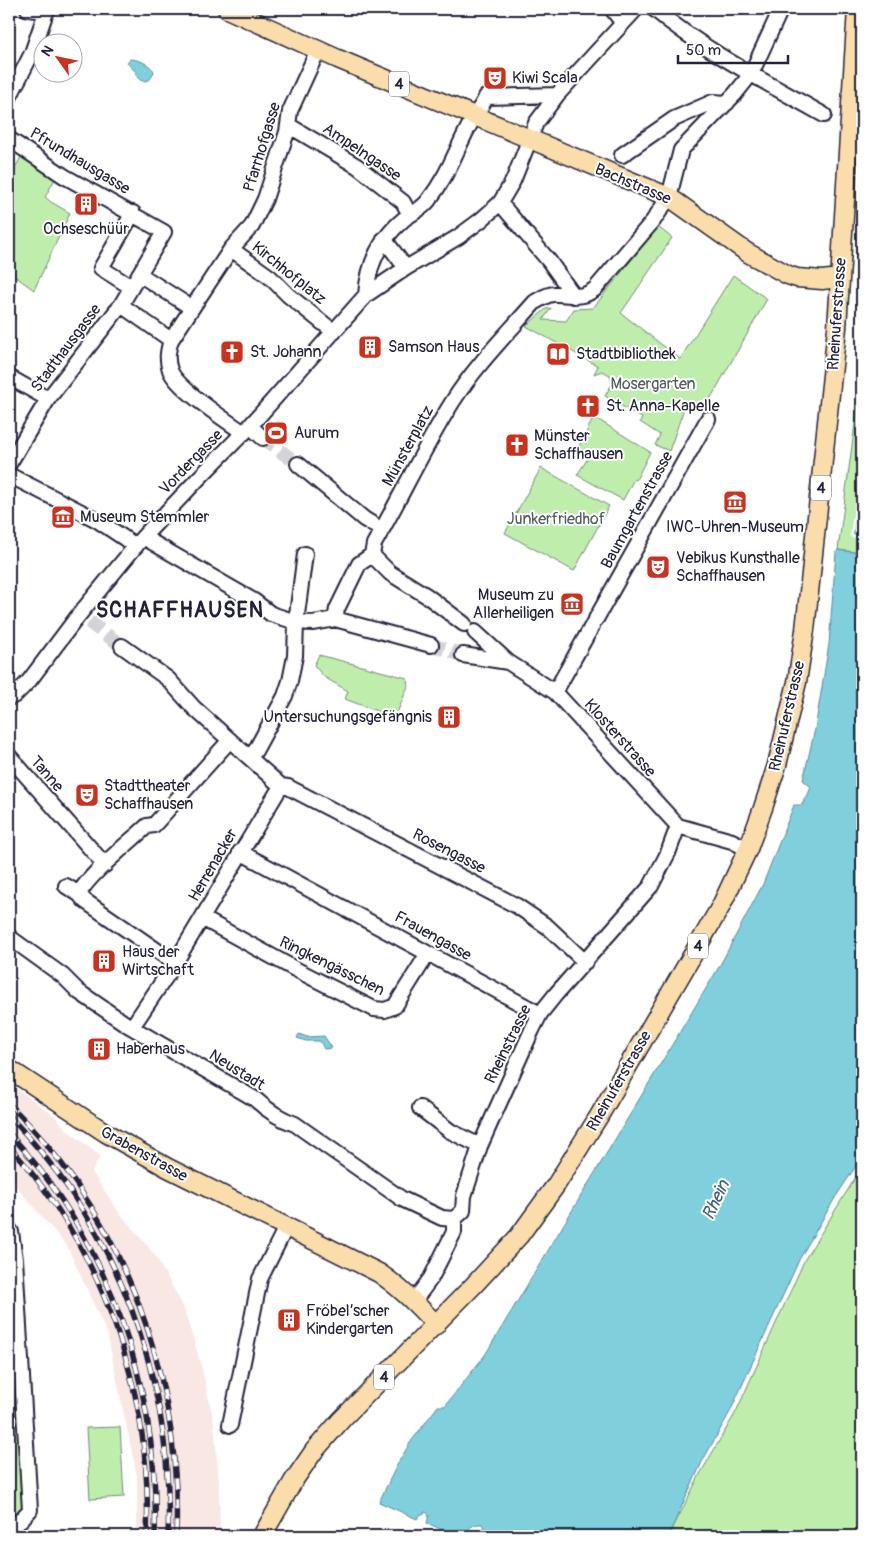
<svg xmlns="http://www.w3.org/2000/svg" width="871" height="1545" font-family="Pangolin,sans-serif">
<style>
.built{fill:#f9e7e4}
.green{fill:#bfeeac;stroke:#708874}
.water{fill:#80cfdd;stroke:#5a8a9c}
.pier{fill:#fff}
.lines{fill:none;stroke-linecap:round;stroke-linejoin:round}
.minor-tunnel{stroke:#d3d3d8;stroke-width:14;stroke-dasharray:14 7;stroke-linecap:butt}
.minor-casing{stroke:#22223b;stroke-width:18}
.major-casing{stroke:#22223b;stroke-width:21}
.minor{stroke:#fff;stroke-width:14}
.major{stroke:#faddab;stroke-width:18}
.rail-casing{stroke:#22223b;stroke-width:5.5}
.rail{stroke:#fff;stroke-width:4;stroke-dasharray:11;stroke-linecap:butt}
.labels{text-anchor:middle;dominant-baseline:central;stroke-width:4;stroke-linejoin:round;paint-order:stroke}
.shield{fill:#fff;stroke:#646476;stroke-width:1}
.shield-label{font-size:15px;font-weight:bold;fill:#22223b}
.poi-label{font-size:16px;fill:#22223b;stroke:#fff;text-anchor:start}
.street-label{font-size:16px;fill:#22223b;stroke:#fff}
.park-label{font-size:16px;fill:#515f5d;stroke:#fff}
.water-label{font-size:18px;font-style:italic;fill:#435f74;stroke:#fff}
.district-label{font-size:21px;font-weight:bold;letter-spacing:1px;fill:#22223b;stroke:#fff}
</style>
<rect width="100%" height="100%" fill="#fff"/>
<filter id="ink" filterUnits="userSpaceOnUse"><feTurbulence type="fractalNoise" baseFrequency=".02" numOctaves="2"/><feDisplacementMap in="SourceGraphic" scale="10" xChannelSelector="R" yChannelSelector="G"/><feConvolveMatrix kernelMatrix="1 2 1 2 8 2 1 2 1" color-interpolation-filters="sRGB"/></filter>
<g filter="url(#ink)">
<!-- built -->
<path class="built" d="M9 1083 55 1116 66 1129 100 1156 92 1172 118 1211 155 1255 183 1306 201 1364 214 1423 219 1482 220 1529 217 1536H137V1476L107 1333 67 1246 9 1178Z"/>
<!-- green -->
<path class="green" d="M21 157 55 179 45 197 51 202 70 213 34 290 9 272V179Z
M658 227 672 238 621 313 680 359 733 275 767 299 704 410 687 400 669 451 655 445 660 435 640 422 642 418 605 396 612 384 610 375 602 371 594 374 598 366 526 326 546 309 551 308 543 320 566 321 574 309 593 308Z
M862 371V553L838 550Z
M594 417 650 452 636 480 634 479 623 500 577 475 590 455 578 448Z
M541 468 609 506 574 571 505 533Z
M319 655 407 678 408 686 395 718 345 699 348 691 324 677 314 665Z
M862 1167V1536H669L700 1474 736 1412 805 1259Z
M9 1263 25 1507 9 1524Z
M120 1427 124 1497 90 1499 86 1428Z"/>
<!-- water -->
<path class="water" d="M130 59C140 60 148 63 154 71 152 78 149 83 140 80L135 71 127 63Z
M857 502 862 503V536L853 535Z
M838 550 862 553V1157L835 1198 800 1258 730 1412 703 1460 669 1534 664 1536H480L484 1527 482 1524C474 1523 467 1529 464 1536H456L427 1523 429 1515 426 1512 420 1515 417 1519 379 1502 398 1463 410 1443 438 1406H445L485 1355 719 967 763 884 794 805H802L805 797H807L811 787 803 780 815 729 829 644 836 552Z
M299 1034 307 1037 324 1036 332 1048 324 1049 320 1041H306L297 1038Z"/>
<!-- pier -->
<path class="pier" d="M862 459 858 494 862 495V498L857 497 855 494 860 461Z
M857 499 862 500V503L857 502 853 535 862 536V539L852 538 850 536 855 501Z"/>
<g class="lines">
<!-- minor-tunnel -->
<path class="minor-tunnel" d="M263 438 298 464
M89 622 122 646
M431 645 463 655"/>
<!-- minor casing -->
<g class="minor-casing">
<path id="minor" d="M28 9 47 11
M612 9 622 22
M654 9C706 52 766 82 824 115
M9 98 32 53 47 9
M288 125 357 166 403 202 410 215
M9 139 64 176 164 232 121 305 48 399 9 464
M622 155 674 119 713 102 727 103
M500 203 549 261 574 296
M384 239 406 268
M231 249 270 277 288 295 334 332
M139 274 192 308
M131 287 101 268 133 213
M366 295C368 264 380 239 404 219 413 212 421 210 428 201 450 173 457 146 474 117 478 110 483 105 486 97L557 95
M121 305 171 340 231 249 252 226 265 199 287 132 290 111 318 50
M171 340C168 350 166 359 170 370 176 388 227 421 244 433
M9 377 48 399
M250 426 263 438
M298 464 364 519 382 530
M9 475 97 520 136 546
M143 537 254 601 271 614 296 622 313 623 335 619 431 645
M372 555 374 544C401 497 424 447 453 401 476 365 507 334 535 302 541 299 547 294 554 294 571 293 579 301 595 289L653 221 669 197 681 150 735 94 751 74 781 9
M372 555 390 573 427 596 464 624
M335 619 337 609 359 564 372 555
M596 619 708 419
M475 632 508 662 555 692 678 826 732 841 748 849
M122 646 168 679 194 708 281 786 288 787 517 906 548 927 585 962
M463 655 508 662
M555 692 592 626
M9 698 15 695 29 681 78 616 143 537 198 479 250 426 366 295 406 268 458 237 481 220 500 203 513 181 536 123 557 95 636 9
M9 756 105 865
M249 757 255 751 285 696 290 681 295 656 296 622 305 554
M240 852 540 1014
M66 886 79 894
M202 918 295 969 374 1009 385 1010 395 1006 427 955
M9 937 63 976 79 992 126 1024 255 1099C267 1110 280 1119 295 1124L402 1199 442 1218 454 1219
M175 963 85 901 79 894C88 875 130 842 147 826L154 825 230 740
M132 1027 175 963 281 786
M420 1108 450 1131 480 1146
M9 1229 11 1232 15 1259 30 1510 9 1532
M414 1301 431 1278 454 1232V1219L463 1211 464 1196 480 1146 532 1030 540 1014 556 994 651 886 668 853 678 826
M230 1425 260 1279 286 1227"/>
</g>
<!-- major casing -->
<g class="major-casing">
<path id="major" d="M227 9 338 59 669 197 748 253 788 275 797 278 822 280 840 278
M9 1069 106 1133 168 1168 379 1273C401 1288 418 1305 436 1325
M262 1536 294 1480 314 1451 342 1419 473 1286 519 1236 556 1185 599 1116 721 906 748 849 763 808 777 765 797 682 805 630 837 328 857 9"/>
</g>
<!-- minor -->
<use href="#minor" class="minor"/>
<!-- major -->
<use href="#major" class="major"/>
<!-- rail casing -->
<g class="rail-casing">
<path id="rail" d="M9 1104C124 1216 182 1376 176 1536
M9 1116C118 1228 174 1380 168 1536
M9 1133C109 1241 160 1389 155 1536
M9 1146C104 1251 153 1394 147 1536"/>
</g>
<!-- rail -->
<use href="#rail" class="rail"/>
</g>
</g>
<!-- icons -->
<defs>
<g id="theatre-square" transform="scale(1.25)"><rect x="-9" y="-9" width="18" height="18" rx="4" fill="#c8321e" stroke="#fff"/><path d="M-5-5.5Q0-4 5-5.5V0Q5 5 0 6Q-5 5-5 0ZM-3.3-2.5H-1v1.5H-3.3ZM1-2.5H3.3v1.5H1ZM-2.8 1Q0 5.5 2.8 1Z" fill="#fff"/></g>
<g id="building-square" transform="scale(1.25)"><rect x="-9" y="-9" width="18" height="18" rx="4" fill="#c8321e" stroke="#fff"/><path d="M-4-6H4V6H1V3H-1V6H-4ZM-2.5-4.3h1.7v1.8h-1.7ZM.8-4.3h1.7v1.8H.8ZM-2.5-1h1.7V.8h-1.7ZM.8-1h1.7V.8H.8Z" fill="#fff"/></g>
<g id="church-square" transform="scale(1.25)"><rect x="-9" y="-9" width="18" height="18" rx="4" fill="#c8321e" stroke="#fff"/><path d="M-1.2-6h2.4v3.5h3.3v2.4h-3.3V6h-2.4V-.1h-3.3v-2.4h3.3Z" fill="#fff"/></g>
<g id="library-square" transform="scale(1.25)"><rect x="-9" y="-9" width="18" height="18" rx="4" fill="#c8321e" stroke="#fff"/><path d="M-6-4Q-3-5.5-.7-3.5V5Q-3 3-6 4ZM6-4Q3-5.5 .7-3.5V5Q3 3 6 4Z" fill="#fff"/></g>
<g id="stadium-square" transform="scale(1.25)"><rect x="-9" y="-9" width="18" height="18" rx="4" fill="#c8321e" stroke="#fff"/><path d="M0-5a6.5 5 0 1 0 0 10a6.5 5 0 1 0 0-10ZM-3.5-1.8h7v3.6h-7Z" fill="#fff"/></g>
<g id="museum-square" transform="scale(1.25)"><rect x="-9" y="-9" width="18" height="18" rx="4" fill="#c8321e" stroke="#fff"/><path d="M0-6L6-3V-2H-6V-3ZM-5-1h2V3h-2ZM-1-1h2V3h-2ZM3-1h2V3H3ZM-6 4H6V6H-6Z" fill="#fff"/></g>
</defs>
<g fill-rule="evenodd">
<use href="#theatre-square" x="495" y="78"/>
<use href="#building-square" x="86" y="204"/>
<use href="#building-square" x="370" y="347"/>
<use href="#church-square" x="232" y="352"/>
<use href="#library-square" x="558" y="354"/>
<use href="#church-square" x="588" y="406"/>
<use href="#stadium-square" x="276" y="433"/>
<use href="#church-square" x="517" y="445"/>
<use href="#museum-square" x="735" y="502"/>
<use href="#museum-square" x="63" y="517"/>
<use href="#theatre-square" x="658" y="567"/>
<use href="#museum-square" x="572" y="604"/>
<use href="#building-square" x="449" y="717"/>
<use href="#theatre-square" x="87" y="795"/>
<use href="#building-square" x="104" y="961"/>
<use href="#building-square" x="99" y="1049"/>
<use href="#building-square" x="289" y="1320"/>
</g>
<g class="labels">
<!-- shield labels -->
<g class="shield">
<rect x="389" y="71.5" width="20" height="25" rx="4"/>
<rect x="811" y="475.5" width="20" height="25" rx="4"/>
<rect x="688" y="933.5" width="20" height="25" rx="4"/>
<rect x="374" y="1364.5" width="20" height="25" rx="4"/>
</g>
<g class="shield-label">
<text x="399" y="84">4</text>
<text x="821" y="488">4</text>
<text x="698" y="946">4</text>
<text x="384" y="1377">4</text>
</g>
<!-- poi labels -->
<g class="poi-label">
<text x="512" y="78">Kiwi Scala</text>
<text x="86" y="229" text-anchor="middle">Ochseschüür</text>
<text x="388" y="347">Samson Haus</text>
<text x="250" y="352">St. Johann</text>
<text x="576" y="354">Stadtbibliothek</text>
<text x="606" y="406">St. Anna-Kapelle</text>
<text x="294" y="433">Aurum</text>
<text x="534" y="436">Münster<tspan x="534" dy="18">Schaffhausen</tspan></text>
<text x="80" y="517">Museum Stemmler</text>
<text x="735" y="527" text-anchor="middle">IWC-Uhren-Museum</text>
<text x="676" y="558">Vebikus Kunsthalle<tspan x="676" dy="18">Schaffhausen</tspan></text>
<text x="554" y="595" text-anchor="end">Museum zu<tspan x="554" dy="18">Allerheiligen</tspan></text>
<text x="432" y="717" text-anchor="end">Untersuchungsgefängnis</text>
<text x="104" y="786">Stadttheater<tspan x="104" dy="18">Schaffhausen</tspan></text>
<text x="122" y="952">Haus der<tspan x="122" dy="18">Wirtschaft</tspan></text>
<text x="116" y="1049">Haberhaus</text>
<text x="306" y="1311">Fröbel’scher<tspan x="306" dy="18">Kindergarten</tspan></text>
</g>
<!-- street labels -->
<g class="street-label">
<text transform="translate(262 147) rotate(-73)">Pfarrhofgasse</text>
<text transform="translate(362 152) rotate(34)">Ampelngasse</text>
<text transform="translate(80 161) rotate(31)">Pfrundhausgasse</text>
<text transform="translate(633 184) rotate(23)">Bachstrasse</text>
<text transform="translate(289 273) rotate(39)">Kirchhofplatz</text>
<text transform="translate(837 314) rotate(-86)">Rheinuferstrasse</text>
<text transform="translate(66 348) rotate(-53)">Stadthausgasse</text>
<text transform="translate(408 446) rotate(-61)">Münsterplatz</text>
<text transform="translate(191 462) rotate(-46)">Vordergasse</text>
<text transform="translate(637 510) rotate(-61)">Baumgartenstrasse</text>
<text transform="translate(787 716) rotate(-77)">Rheinuferstrasse</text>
<text transform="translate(620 738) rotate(48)">Klosterstrasse</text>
<text transform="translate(47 774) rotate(49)">Tanne</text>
<text transform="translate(449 851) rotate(27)">Rosengasse</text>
<text transform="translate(213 865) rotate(-60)">Herrenacker</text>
<text transform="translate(433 936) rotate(29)">Frauengasse</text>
<text transform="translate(332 966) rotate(26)">Ringkengässchen</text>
<text transform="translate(508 1044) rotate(-64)">Rheinstrasse</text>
<text transform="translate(237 1070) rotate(32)">Neustadt</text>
<text transform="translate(619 1081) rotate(-60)">Rheinuferstrasse</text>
<text transform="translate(144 1154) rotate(29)">Grabenstrasse</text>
</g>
<!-- park labels -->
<g class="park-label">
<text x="653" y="384">Mosergarten</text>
<text x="556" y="519">Junkerfriedhof</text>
</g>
<!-- water labels -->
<g class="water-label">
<text transform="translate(716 1200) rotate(-65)">Rhein</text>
</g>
<!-- district labels -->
<g class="district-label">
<text x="180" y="610">SCHAFFHAUSEN</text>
</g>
</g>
<!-- margin -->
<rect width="871" height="1545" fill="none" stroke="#fff" stroke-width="30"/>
<rect x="15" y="15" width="841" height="1515" fill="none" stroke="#22223b" stroke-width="2" filter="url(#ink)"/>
<!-- north arrow -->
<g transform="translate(58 58) rotate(303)"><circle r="24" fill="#ffffff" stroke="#a7a7b1"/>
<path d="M0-4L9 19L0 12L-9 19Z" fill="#c8321e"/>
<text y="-8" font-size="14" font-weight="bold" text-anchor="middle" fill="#22223b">N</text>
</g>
<!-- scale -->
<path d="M678 55v8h110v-8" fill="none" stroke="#22223b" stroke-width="2.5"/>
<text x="686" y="55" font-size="15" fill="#22223b" stroke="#ffffff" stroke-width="4" paint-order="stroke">50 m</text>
</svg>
